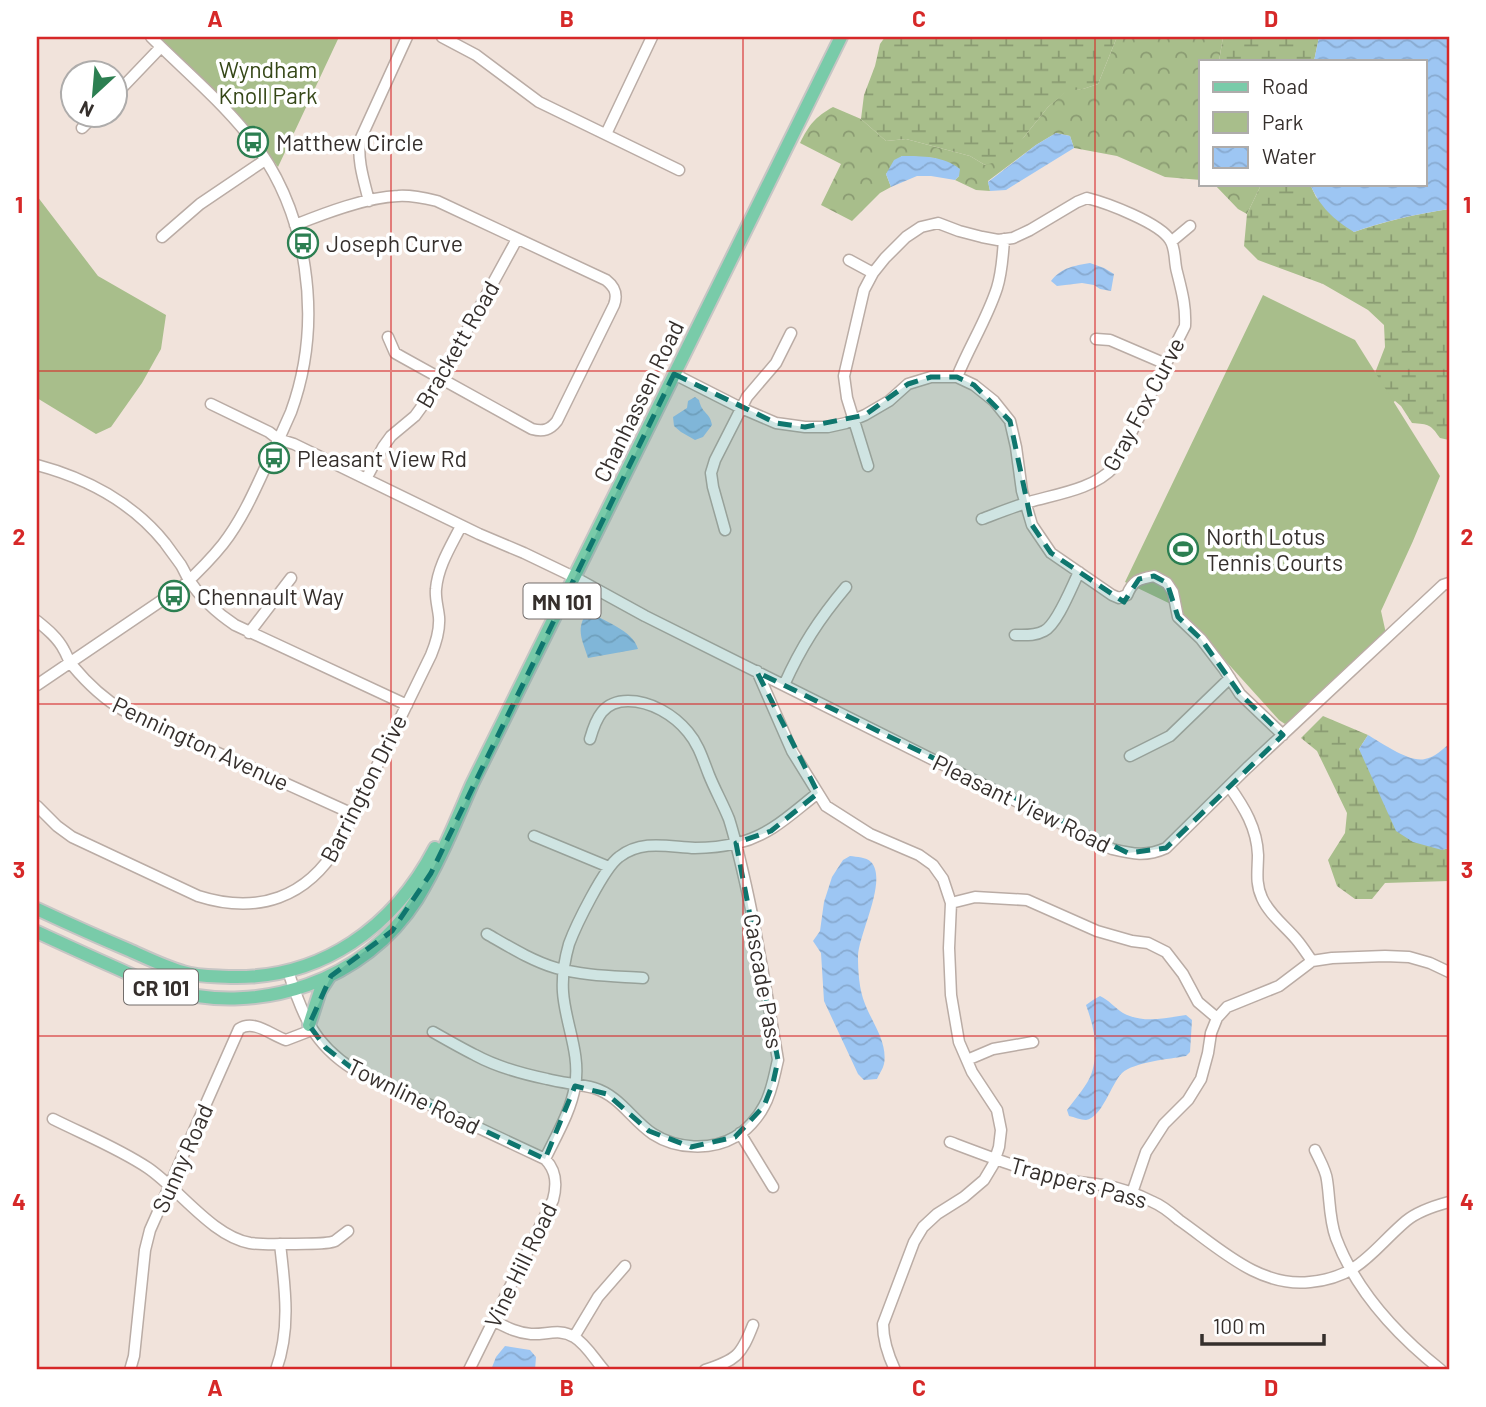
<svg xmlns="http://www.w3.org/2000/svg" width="1486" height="1407" font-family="Barlow,sans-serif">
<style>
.forest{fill:url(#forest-crowns)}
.wetland{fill:url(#wetland-marsh)}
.park{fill:#a8be8b}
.water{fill:url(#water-waves)}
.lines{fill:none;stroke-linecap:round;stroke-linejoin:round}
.minor-casing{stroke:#baaca5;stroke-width:13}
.major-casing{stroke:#c6c5c4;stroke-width:16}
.minor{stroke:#fff;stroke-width:10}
.major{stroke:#79cba9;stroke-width:12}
.marked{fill:#0f766e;fill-opacity:0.2;stroke:#0f766e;stroke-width:5;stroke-dasharray:14 9;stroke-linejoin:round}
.grid{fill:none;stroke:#d62828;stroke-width:2;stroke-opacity:0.55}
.labels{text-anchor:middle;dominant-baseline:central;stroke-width:7;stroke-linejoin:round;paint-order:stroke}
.shield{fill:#fff;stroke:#726d6b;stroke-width:2}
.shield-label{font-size:21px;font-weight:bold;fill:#352f2c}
.park-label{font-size:23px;fill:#354717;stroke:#fff}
.poi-label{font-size:23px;fill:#352f2c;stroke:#fff;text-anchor:start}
.street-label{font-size:23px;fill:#352f2c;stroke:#fff}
.neatline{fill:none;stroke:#d62828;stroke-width:2.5}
.grid-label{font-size:23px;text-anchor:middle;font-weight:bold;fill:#d62828}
</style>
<defs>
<pattern id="forest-crowns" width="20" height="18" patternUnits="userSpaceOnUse" patternTransform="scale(1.75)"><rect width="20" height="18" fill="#a8be8b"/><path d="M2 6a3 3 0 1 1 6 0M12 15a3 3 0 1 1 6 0" fill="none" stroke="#8a9b72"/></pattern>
<pattern id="wetland-marsh" width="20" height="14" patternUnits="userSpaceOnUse" patternTransform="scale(1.75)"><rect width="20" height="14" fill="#a8be8b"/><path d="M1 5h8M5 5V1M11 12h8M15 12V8" fill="none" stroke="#8a9b72"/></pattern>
<pattern id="water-waves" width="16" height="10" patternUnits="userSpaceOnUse" patternTransform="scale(1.75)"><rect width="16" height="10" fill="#9dc6f3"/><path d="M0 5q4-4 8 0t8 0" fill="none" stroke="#88aad0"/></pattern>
</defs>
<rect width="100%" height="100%" fill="#f1e3db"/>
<!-- forest -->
<path class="forest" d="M1117 37H1223L1219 61H1201V180L1165 177 1117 156 1074 148 1070 136 1056 133 1036 145 988 181 990 191 976 190 955 180 959 176 935 158 902 156 886 174 891 187 880 193 852 221 821 205 841 164 800 143C809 125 815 117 833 107L861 119 886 141 906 139 970 156 985 165 1024 137 1048 107 1067 90 1083 89 1098 84Z
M1214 184H1259L1260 187 1247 214 1238 209Z"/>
<!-- wetland -->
<path class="wetland" d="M885 37H1117L1098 84 1083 89 1067 91 1048 107 1024 137 999 161 985 165 970 156 906 139 886 141 861 119 864 95 875 66 880 44Z
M1223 37H1319L1314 61H1219Z
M1259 184H1310L1316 197 1354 232C1385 221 1417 214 1449 209V440L1440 438C1431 425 1429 424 1412 423L1401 406 1395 401 1388 406 1363 404 1385 347 1384 325 1368 310 1323 284 1258 260 1244 246 1247 214 1260 187Z
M1323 716 1368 735 1359 749 1442 850 1449 848V881L1385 883 1372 899H1355L1337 886 1328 860 1345 833 1347 813 1317 751 1301 738Z"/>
<!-- park -->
<path class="park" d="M159 37H339L278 167 254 135 229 106Z
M37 196 98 276 166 315 161 349 142 383 111 427 96 434 37 398Z
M1263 295 1355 340 1440 476 1413 541 1381 611 1387 638 1294 719 1285 724 1279 720 1194 626 1181 616 1179 608 1125 582Z"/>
<!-- water -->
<path class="water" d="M1319 37H1449V209C1417 214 1384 221 1354 232 1333 219 1320 207 1310 184H1425V61H1314Z
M1056 133 1070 136 1074 148 1006 190 990 191 988 182 1036 145Z
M902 156C922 156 944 156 960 169L959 176 955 180 931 176H917L891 187 886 174 894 160Z
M1090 263 1104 268 1114 274 1111 291 1100 289 1094 285 1082 283 1057 286 1051 281C1062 267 1074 266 1090 263Z
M695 397 699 400C702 414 710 412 712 425L703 437 695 440 681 432 674 426 673 417 687 408 688 401Z
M588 611C603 621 633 630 638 649L588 658C582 639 575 629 588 611Z
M1368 735C1382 743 1410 763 1425 759 1435 757 1442 750 1449 744V848L1442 850 1413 842 1396 831 1359 749Z
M850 856C857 857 866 857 871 862 888 880 859 933 858 956 858 971 859 989 865 1004 872 1022 888 1043 884 1064 883 1069 879 1074 877 1079L864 1080 858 1074 824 1001 821 953 813 941 820 931 824 902 832 877 843 860Z
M1100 996C1109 1000 1115 1008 1123 1013 1144 1024 1164 1018 1186 1015L1192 1020 1190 1052 1186 1056C1170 1059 1134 1062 1122 1073 1111 1084 1102 1118 1086 1120 1081 1120 1074 1117 1069 1116L1067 1110C1075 1099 1088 1085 1092 1072 1099 1049 1094 1027 1086 1005L1093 1000Z
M505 1346 530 1350 536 1357 535 1370H491L496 1357Z"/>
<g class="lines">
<!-- minor casing -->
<g class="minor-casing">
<path id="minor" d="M442 37 476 55 539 102 679 170
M116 94 161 47
M82 128 94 116
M606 134 652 37
M369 201C364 181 357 160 360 140L407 37
M295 225C325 213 367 197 398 196 411 195 424 198 437 201L606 280C615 287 618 294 614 305L557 421C550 430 543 432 532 429L402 357 395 353 388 337
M162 237 200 204 265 160
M1172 241 1190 226
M849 260 873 273
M1096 339 1110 340 1166 364
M674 374 741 408 776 423 805 427H828L846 423 865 415 889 401 908 384 931 377H957L974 385 994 401 1010 421 1016 447 1022 491 1032 525 1051 553 1112 595 1119 598 1127 595C1133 580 1139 579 1154 576L1167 583 1173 592 1178 617 1201 639 1224 669 1240 694 1283 735
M957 377C969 347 987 319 997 288 1002 272 1003 255 1004 239
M211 404 269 432 278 439 294 444 479 534 524 553 574 577 645 616 1112 849C1133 854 1146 857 1166 848L1247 768 1443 585 1449 583
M37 465C86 478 133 503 165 543 170 550 176 558 181 565 184 570 186 575 189 580 200 597 217 613 235 625L407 705
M868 466 847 398 844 376 864 290 873 273 885 258 906 237 921 227 938 223 959 231 982 237 998 240 1013 238 1030 230 1077 202 1087 198C1107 203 1160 223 1170 240 1176 249 1174 262 1177 272 1182 292 1186 306 1185 326L1114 467C1094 489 1057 494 1029 502 1013 507 998 513 982 519
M366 479 383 447 391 436 415 416 436 387 517 239
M725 530 713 487 711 473 715 460 747 397 776 363 791 333
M37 621C47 629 58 638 64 650 67 655 68 660 72 665 87 683 102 698 123 710L353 814
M249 633 291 578
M1015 635C1025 635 1035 636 1044 631 1057 625 1072 586 1079 572
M757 671 792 751 826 806 870 834 919 855 933 865 943 879 951 903 949 948 951 995 959 1042 972 1072 997 1110 1001 1130 999 1147 993 1165 984 1180 964 1197 937 1214 923 1227 914 1242 883 1324C883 1341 888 1355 895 1370
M37 685 183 586C197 573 211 559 223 544 244 517 257 485 271 455 278 441 285 426 291 412 324 321 309 210 248 135 219 99 183 69 151 37
M784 685C801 647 819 619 846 587
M1130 756 1170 736 1230 678
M1229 786C1244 807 1257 828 1258 855 1258 870 1255 883 1262 898 1269 914 1285 926 1296 939 1302 946 1307 954 1312 961
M37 806 57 826 72 837 198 896C258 915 307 898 339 844L431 655C436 643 440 630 439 617 438 607 435 598 436 589 438 566 451 546 461 526
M534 836 609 867
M951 903 975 897 1027 900 1097 931 1132 941 1148 943 1166 952 1183 974 1198 1002 1217 1018
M487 934C508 946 532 961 556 968 584 976 614 976 643 978
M288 971C302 1014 313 1044 353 1069L545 1159C557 1171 557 1185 553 1200L469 1370
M433 1032C447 1040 461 1048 475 1055 497 1067 523 1074 547 1079 562 1083 579 1084 594 1088 620 1096 632 1120 653 1134 676 1149 711 1151 735 1137 746 1131 758 1118 764 1106 772 1092 774 1076 778 1060 768 1002 759 944 746 886 741 864 736 841 729 819 723 804 715 790 709 775 703 760 699 745 688 732 674 715 651 701 628 701 603 701 596 718 590 739
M967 1060 993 1049 1033 1042
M53 1119C85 1135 118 1148 148 1168 180 1190 212 1236 250 1243 264 1245 279 1244 293 1244 303 1243 326 1245 335 1241 339 1238 344 1234 348 1231
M740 1133 773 1187
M950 1142C987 1156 1023 1170 1061 1179 1075 1182 1089 1183 1103 1185 1120 1188 1137 1194 1153 1202 1163 1206 1171 1213 1179 1220 1218 1247 1259 1288 1310 1282 1360 1277 1372 1250 1406 1221 1418 1211 1434 1206 1449 1202
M1315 1150C1319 1159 1326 1170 1327 1180 1330 1199 1329 1219 1336 1238 1356 1291 1397 1335 1441 1370
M545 1159C556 1136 571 1111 575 1086 581 1054 565 1023 563 992 562 977 565 958 569 944 576 925 604 868 619 857 642 839 669 847 695 848 709 848 725 846 738 843 771 835 792 813 818 793
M1132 1193 1146 1152 1164 1124 1188 1100 1201 1079 1208 1053 1211 1033 1217 1018 1227 1007 1279 986 1312 961 1332 958 1385 956 1409 957 1430 963 1449 972
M494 1321C506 1327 517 1333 531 1334 546 1335 560 1328 574 1337 586 1344 595 1360 604 1370
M574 1337 598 1297 625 1266
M130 1370 134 1356 145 1250 150 1230 239 1029C254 1019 271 1035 286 1040L312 1030
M276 1370C291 1329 285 1287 280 1244
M705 1370C736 1360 741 1356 753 1325"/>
</g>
<!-- major casing -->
<g class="major-casing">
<path id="major" d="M37 909C67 923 98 937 129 950 147 958 165 967 183 972 198 977 215 976 231 977 322 979 394 927 435 848
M37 932C63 944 89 956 114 967 132 975 150 984 169 990 260 1016 365 981 417 899 439 863 455 823 472 784L841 37
M309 1025 320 991 329 977"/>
</g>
<!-- minor -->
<use href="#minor" class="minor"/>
<!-- major -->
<use href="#major" class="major"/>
</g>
<!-- marked area -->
<path class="marked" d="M674 374 776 423 805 427 865 415 908 384 931 377H957L974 385 1010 421 1032 525 1051 553 1124 602 1139 579 1154 576 1167 583 1178 617 1201 639 1240 694 1283 735 1166 848 1128 853 757 672 818 793 771 831 736 843 778 1060 773 1083 764 1106 735 1137 691 1147 649 1131 607 1094 575 1086 545 1159 353 1069 326 1048 309 1025 331 976 392 931 431 873Z"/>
<!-- grid -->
<path class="grid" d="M391 37V1370M743 37V1370M1095 37V1370M37 371H1449M37 704H1449M37 1036H1449"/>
<!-- icons -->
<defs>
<g id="bus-ring" transform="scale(1.575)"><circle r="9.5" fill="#fff" stroke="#2c7f51" stroke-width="1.5"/><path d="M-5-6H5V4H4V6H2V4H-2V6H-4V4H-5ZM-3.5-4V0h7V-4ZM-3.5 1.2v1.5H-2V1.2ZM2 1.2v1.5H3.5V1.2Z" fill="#2c7f51"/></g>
<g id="stadium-ring" transform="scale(1.575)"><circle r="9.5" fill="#fff" stroke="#2c7f51" stroke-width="1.5"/><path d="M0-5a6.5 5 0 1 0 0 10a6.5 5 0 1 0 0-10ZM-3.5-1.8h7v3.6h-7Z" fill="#2c7f51"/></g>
</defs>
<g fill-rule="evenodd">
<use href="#bus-ring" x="253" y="142"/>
<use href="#bus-ring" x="303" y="243"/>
<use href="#bus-ring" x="274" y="458"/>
<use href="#stadium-ring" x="1183" y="549"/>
<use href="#bus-ring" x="174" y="596"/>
</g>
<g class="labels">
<!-- shield labels -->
<g class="shield">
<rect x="523.5" y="583.5" width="77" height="35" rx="5"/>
<rect x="124" y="969.5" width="74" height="35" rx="5"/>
</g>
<g class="shield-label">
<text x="562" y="601">MN 101</text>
<text x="161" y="987">CR 101</text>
</g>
<!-- park labels -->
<g class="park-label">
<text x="268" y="69">Wyndham<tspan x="268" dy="26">Knoll Park</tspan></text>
</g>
<!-- poi labels -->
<g class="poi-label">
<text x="276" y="142">Matthew Circle</text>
<text x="326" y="243">Joseph Curve</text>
<text x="297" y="458">Pleasant View Rd</text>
<text x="1206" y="536">North Lotus<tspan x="1206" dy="26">Tennis Courts</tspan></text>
<text x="197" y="596">Chennault Way</text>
</g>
<!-- street labels -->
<g class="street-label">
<text transform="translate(457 344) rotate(-60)">Brackett Road</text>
<text transform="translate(638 401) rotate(-64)">Chanhassen Road</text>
<text transform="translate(1143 404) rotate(-62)">Gray Fox Curve</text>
<text transform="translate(201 743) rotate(25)">Pennington Avenue</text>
<text transform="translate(363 788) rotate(-63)">Barrington Drive</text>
<text transform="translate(1022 803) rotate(26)">Pleasant View Road</text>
<text transform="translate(764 981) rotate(80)">Cascade Pass</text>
<text transform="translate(414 1096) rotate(26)">Townline Road</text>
<text transform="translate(182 1158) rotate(-66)">Sunny Road</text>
<text transform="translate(1079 1182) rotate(15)">Trappers Pass</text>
<text transform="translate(520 1265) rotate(-64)">Vine Hill Road</text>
</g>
</g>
<!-- border -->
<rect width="1486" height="1407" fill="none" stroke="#ffffff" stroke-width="77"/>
<!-- legend -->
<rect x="1199" y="60" width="228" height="126" fill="#ffffff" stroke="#aeacab" stroke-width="2"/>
<rect x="1213" y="82" width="35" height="10" fill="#79cba9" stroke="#aeacab" stroke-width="2"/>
<text x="1262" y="94" font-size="21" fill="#352f2c">Road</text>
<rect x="1213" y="112" width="35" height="21" fill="#a8be8b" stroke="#aeacab" stroke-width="2"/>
<text x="1262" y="130" font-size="21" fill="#352f2c">Park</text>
<rect x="1213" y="147" width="35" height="21" fill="url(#water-waves)" stroke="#aeacab" stroke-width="2"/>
<text x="1262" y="164" font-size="21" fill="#352f2c">Water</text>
<!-- north arrow -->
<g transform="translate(94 94) rotate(206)"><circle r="33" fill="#ffffff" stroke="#aeacab" stroke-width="2"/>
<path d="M0-5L12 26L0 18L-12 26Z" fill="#2c7f51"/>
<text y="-10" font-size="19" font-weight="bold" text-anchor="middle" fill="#352f2c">N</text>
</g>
<!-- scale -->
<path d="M1202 1334v10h122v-10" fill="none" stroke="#352f2c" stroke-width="3.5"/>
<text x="1213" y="1334" font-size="21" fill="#352f2c" stroke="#ffffff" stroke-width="5" paint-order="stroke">100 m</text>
<rect x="38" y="38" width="1410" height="1330" class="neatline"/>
<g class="grid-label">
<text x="215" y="27">A</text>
<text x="567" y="27">B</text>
<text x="919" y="27">C</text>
<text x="1271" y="27">D</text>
<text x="19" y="213">1</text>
<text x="1467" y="213">1</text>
<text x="19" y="545">2</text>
<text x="1467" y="545">2</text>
<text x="19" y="878">3</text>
<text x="1467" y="878">3</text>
<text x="19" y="1210">4</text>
<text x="1467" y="1210">4</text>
<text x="215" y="1396">A</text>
<text x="567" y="1396">B</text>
<text x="919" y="1396">C</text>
<text x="1271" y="1396">D</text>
</g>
</svg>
